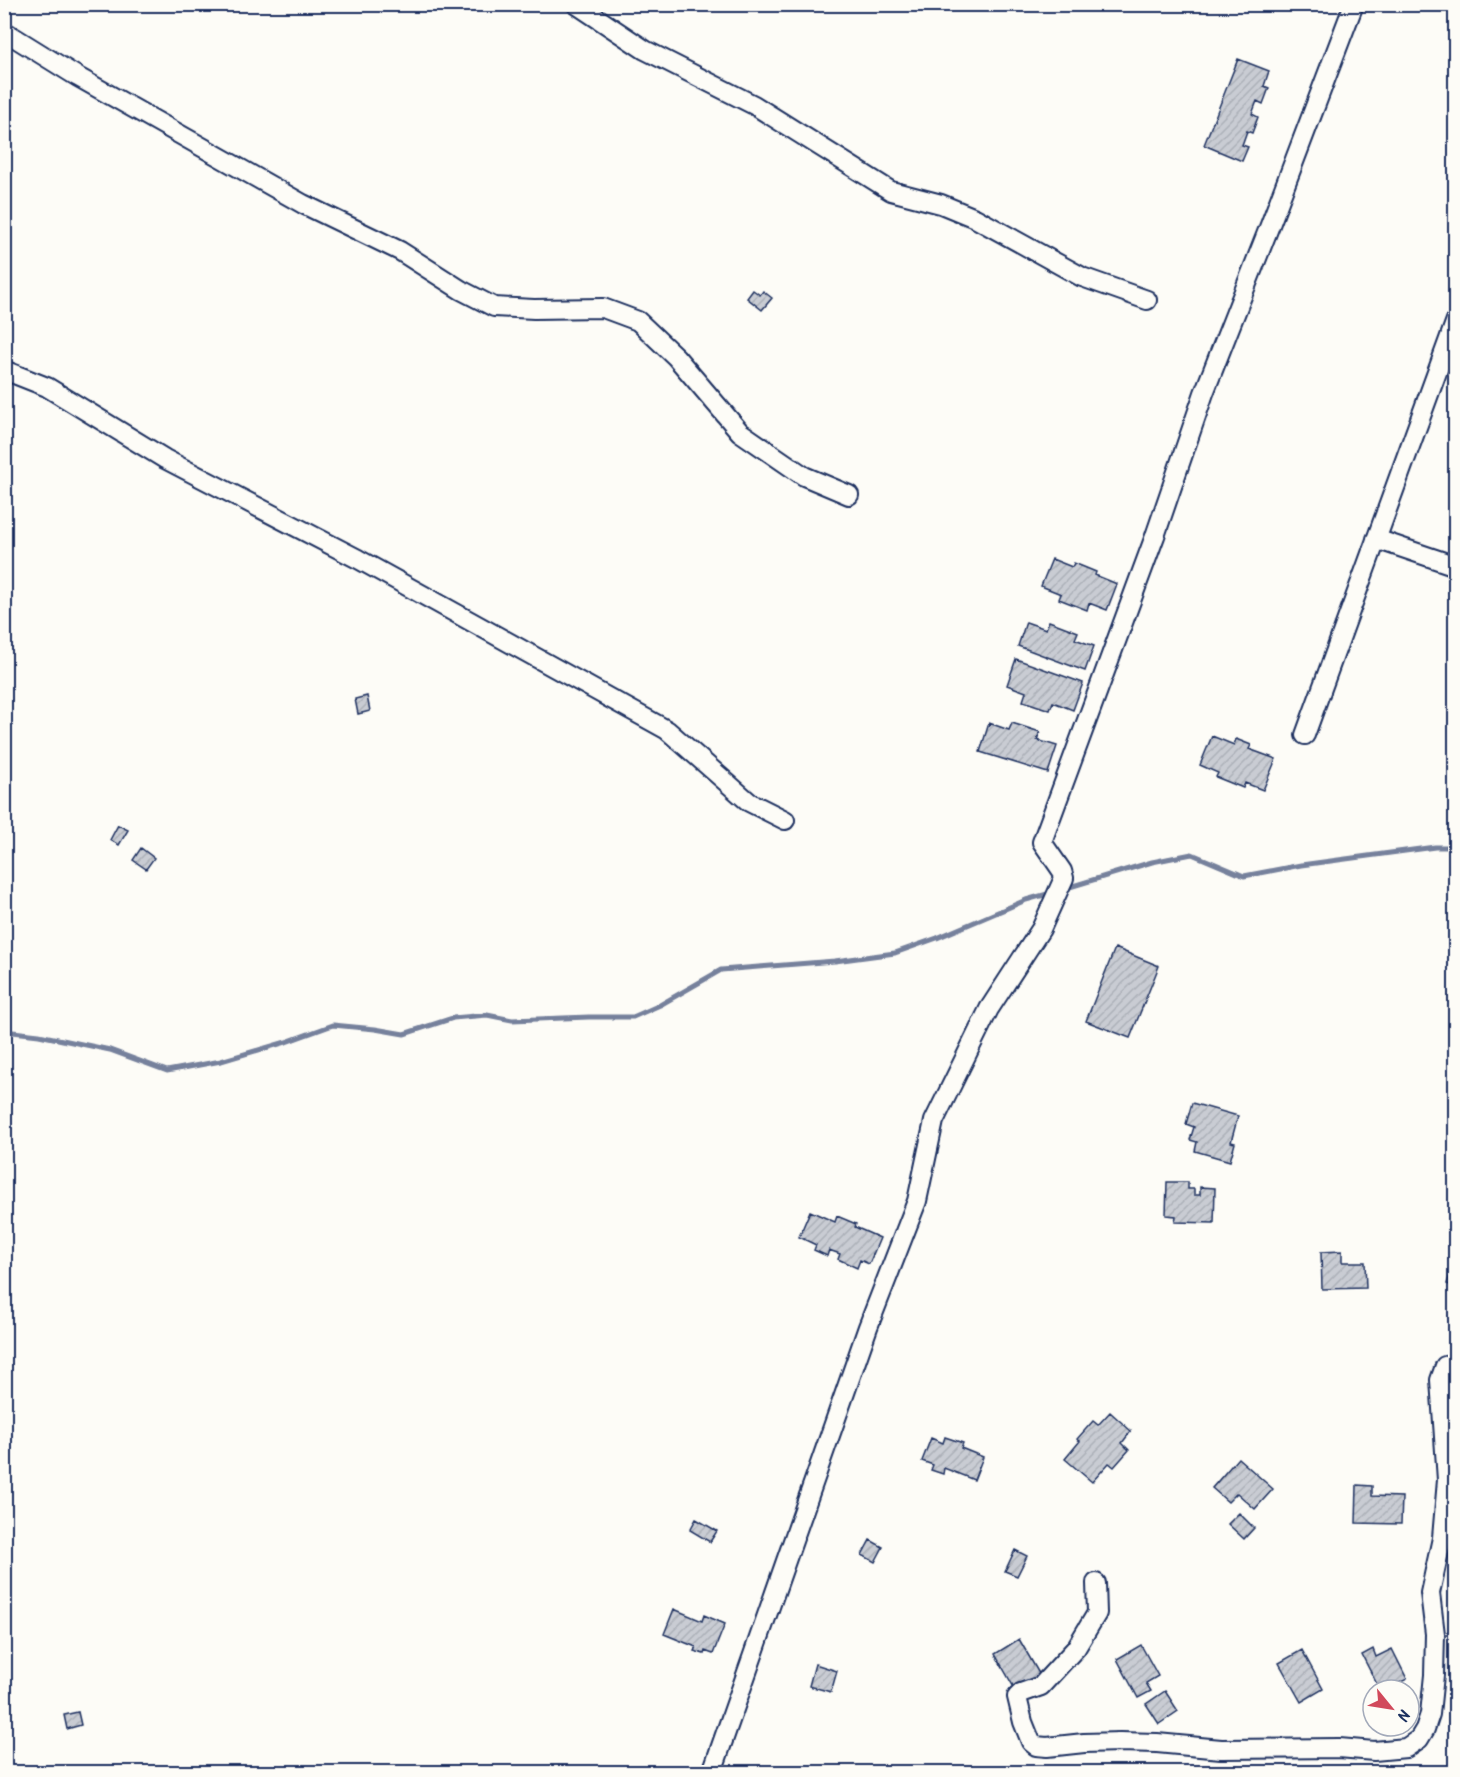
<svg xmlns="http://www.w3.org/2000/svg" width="1460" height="1777" font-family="Kalam,sans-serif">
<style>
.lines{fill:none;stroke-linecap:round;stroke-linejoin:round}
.stream{stroke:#76819c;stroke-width:5}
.building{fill:url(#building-hatch);stroke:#1b2f5e;stroke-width:1.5}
.minor-casing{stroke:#1b2f5e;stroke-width:22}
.minor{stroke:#fdfcf7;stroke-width:18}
</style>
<defs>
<pattern id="building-hatch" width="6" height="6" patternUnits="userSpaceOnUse" patternTransform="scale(1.5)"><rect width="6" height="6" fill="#c9ccd3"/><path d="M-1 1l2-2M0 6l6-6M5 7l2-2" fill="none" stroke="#acb0b8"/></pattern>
</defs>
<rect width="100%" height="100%" fill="#fdfcf7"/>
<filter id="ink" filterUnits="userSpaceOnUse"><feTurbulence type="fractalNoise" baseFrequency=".0167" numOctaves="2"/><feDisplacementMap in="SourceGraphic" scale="12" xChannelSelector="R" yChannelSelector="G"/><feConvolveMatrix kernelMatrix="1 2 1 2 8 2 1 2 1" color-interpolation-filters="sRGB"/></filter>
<g filter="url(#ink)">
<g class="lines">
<!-- stream -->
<path class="stream" d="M1063 889 1152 862 1192 854 1244 876 1301 865 1435 847H1456
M4 1031 39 1035 110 1050 167 1071 221 1061 286 1042 333 1025 375 1029 404 1034 453 1018 487 1015 512 1020 589 1017H633L660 1005 721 970 835 961 895 953 937 938 1026 900 1051 893"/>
</g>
<!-- building -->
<path class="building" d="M1238 59 1269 71 1264 86 1269 88 1263 104 1257 101 1252 114 1258 117 1252 133 1247 131 1242 145 1248 147 1242 161 1204 145Z
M753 290 760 295 763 291 772 298 762 310 747 298Z
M1052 559 1072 567 1074 563 1096 572 1095 575 1117 584 1107 610 1089 603 1087 610 1059 599 1061 594 1041 586Z
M1049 621 1078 632 1075 639 1094 646 1085 671 1018 646 1026 622 1046 629Z
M1016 659 1083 683 1073 710 1053 702 1050 710 1023 701 1026 692 1007 685Z
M367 696 370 711 358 714 355 699Z
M989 723 1009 730 1012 723 1040 732 1037 740 1057 746 1048 773 980 752Z
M1212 736 1234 745 1236 739 1251 745 1249 749 1276 759 1263 790 1245 783 1243 788 1216 777 1218 773 1200 765Z
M118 825 128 830 119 845 110 840Z
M141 848 154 858 146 869 133 860Z
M1115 948 1159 966 1130 1038 1086 1021Z
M1192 1103 1238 1116 1231 1142 1235 1143 1230 1161 1195 1151 1197 1142 1190 1140 1194 1127 1186 1124Z
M1167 1182H1188V1189H1194V1195H1200V1187L1215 1188 1214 1223 1175 1222 1176 1216 1166 1215Z
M810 1211 835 1222 837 1216 856 1224 855 1227 880 1238 869 1264 860 1260 857 1268 838 1259 840 1254 829 1250 827 1256 814 1250 816 1245 799 1237Z
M1342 1251V1262H1365L1366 1288 1322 1289 1321 1252Z
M1455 1258H1456V1287L1447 1284Z
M1110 1412 1131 1431 1122 1443 1129 1450 1114 1467 1109 1463 1092 1482 1065 1459 1080 1441 1077 1439 1093 1421 1098 1425Z
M945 1437 963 1443 961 1448 983 1457 974 1480 944 1468 943 1474 931 1470 933 1465 922 1461 931 1438 943 1443Z
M1238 1458 1273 1489 1255 1509 1237 1493 1228 1502 1212 1488Z
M1357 1485 1372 1486V1496L1402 1497 1401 1524 1356 1523Z
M1239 1513 1254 1528 1244 1539 1228 1524Z
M696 1519 717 1531 710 1542 690 1530Z
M870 1540 883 1547 875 1562 862 1555Z
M1015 1550 1027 1556 1017 1576 1005 1571Z
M674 1609 702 1621 704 1615 725 1624 713 1654 705 1651 704 1654 694 1651 696 1647 664 1634Z
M1019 1639 1041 1677 1016 1691 995 1654Z
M1141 1645 1158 1676 1146 1683 1151 1691 1138 1698 1117 1659Z
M1373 1649 1376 1657 1392 1649 1407 1679 1386 1690H1380L1362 1655Z
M1302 1650 1323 1689 1301 1702 1279 1663Z
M815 1664 837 1671 831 1692 809 1686Z
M1165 1691 1178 1711 1159 1724 1146 1704Z
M78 1712 81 1725 67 1729 64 1715Z"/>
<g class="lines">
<!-- minor casing -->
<g class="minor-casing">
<path id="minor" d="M576 4 645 50 754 105 891 191 941 204 975 218 1082 277 1147 300
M4 31 78 77 303 204 400 251 461 290 494 307 534 309 603 308 638 321 676 357 740 432 804 476 849 495
M4 370 47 387 165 459 358 559 667 730 749 802 785 820
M1376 539 1456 566
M1305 735 1456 320
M1096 1583 1097 1613 1076 1648 1041 1686 1021 1693 1017 1697 1023 1722 1031 1742 1036 1746 1047 1747 1084 1743 1120 1742 1157 1743 1221 1749 1339 1748 1374 1751 1406 1748 1419 1739 1425 1729 1430 1714 1434 1675 1435 1634 1430 1593 1442 1538 1447 1480 1440 1380 1445 1366 1456 1363
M712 1772 868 1327 917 1201 934 1121 989 1009 1041 929 1064 878 1062 871 1042 842 1155 536 1204 393 1270 225 1354 4"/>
</g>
<!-- minor -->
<use href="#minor" class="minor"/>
</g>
</g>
<!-- margin -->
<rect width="1460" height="1777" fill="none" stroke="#fdfcf7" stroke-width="24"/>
<rect x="12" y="12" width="1436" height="1753" fill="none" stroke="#1b2f5e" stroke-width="2" filter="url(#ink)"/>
<!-- north arrow -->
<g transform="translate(1391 1708) rotate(120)"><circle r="28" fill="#fdfcf7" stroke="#a3aaba" stroke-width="1.5"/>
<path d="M0-4.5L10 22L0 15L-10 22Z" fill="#d1495b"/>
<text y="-9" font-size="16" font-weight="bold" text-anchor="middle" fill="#1b2f5e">N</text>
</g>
</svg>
